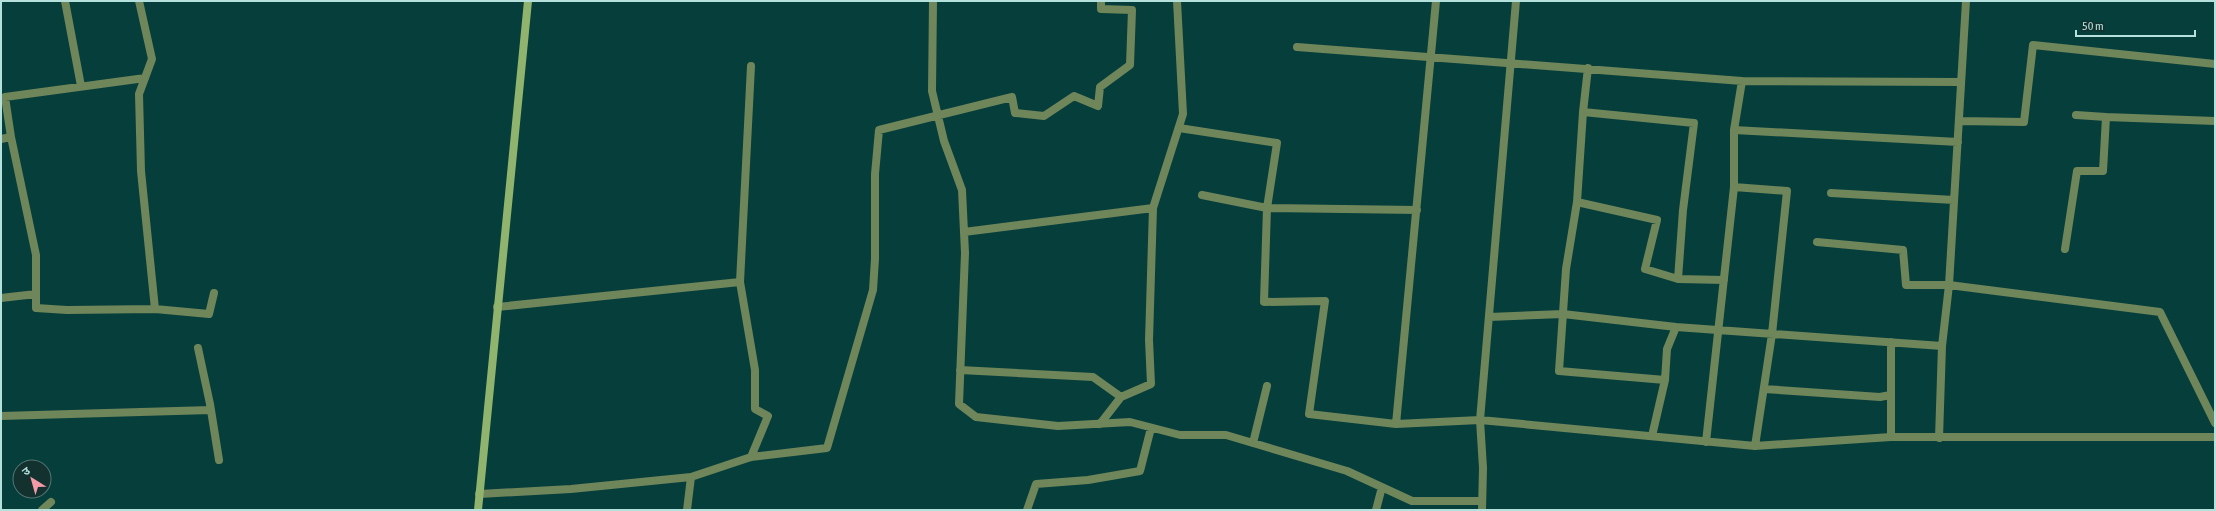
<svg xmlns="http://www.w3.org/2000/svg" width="2216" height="511" font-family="'Asap Condensed','Noto Sans Devanagari',sans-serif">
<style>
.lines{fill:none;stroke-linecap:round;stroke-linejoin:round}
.street{stroke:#6f855a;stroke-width:8}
.secondary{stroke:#90b36d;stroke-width:8}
</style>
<rect width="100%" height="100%" fill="#053e3b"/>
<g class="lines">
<!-- street -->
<path class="street" d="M65 1 81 86
M933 1 932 91 944 141 962 190 965 253 959 404 976 417 1058 426 1130 422 1180 435H1226L1347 471 1412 501H1482
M1297 47 1742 81 1961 82
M751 66 740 282 755 370V409L768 416 751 457
M1588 68 1583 112 1694 123 1683 210 1678 279
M2106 117 2215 121
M1959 121 2024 122 2033 45 2215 64
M1179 128 1277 143 1267 208 1264 302 1325 301 1309 414 1396 424 1480 420 1755 446 1891 437H2215
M1734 130 1742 81
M11 137 36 255V294
M1 139 11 137 5 97 145 78
M1734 187V130L1958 142
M1831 193 1954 200
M1202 195 1267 208 1417 210
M1577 202 1583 112
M964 232 1153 208
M1817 242 1903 250 1906 285H1949L2160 312 2215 423
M2065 249 2077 171H2103L2106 117 2076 115
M1 298 36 294V308L67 310 155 309 141 171 139 94 152 59 139 1
M497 307 740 282
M155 309 209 314 214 293
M1489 317 1563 314 1676 327 1667 349 1665 380
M1676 327 1942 346
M198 348 210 404 219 460
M960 370 1093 377 1121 397 1151 384 1149 340 1153 208 1183 114 1177 1
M1764 389 1880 397 1890 395
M1 416 211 410
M1100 424 1121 397
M1396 424 1436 1
M1652 436 1665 380 1559 371 1566 269 1577 202 1657 220 1645 269 1678 279 1724 280
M1891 437V342
M1939 438 1942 346 1949 285 1966 1
M1706 442 1734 187 1787 191 1772 334 1755 446
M1253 443 1267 386
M479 494 571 489 691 477 751 457 827 448 873 290 875 259V174L879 130 1012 97 1015 113 1044 116 1074 96 1098 106 1100 87 1130 65 1132 10 1101 9V1
M42 510 51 502
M687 510 691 477
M1027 510 1036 484 1088 480 1140 471 1151 428
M1376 510 1382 487
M1482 510 1483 468 1480 420 1516 1"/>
<!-- secondary -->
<path class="secondary" d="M478 510 528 1"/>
</g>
<!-- border -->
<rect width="2216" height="511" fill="none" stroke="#b5e1dd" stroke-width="4"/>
<!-- north arrow -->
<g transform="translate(32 479) rotate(323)"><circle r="19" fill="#12312f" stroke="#537775"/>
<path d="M0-3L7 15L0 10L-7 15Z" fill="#f39aa7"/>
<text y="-6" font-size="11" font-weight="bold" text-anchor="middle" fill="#b5e1dd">उ</text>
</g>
<!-- scale -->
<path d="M2076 30v6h119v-6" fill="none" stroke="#b5e1dd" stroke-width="2"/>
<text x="2082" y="30" font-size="12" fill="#b5e1dd" stroke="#12312f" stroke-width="3" paint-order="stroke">50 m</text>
</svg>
